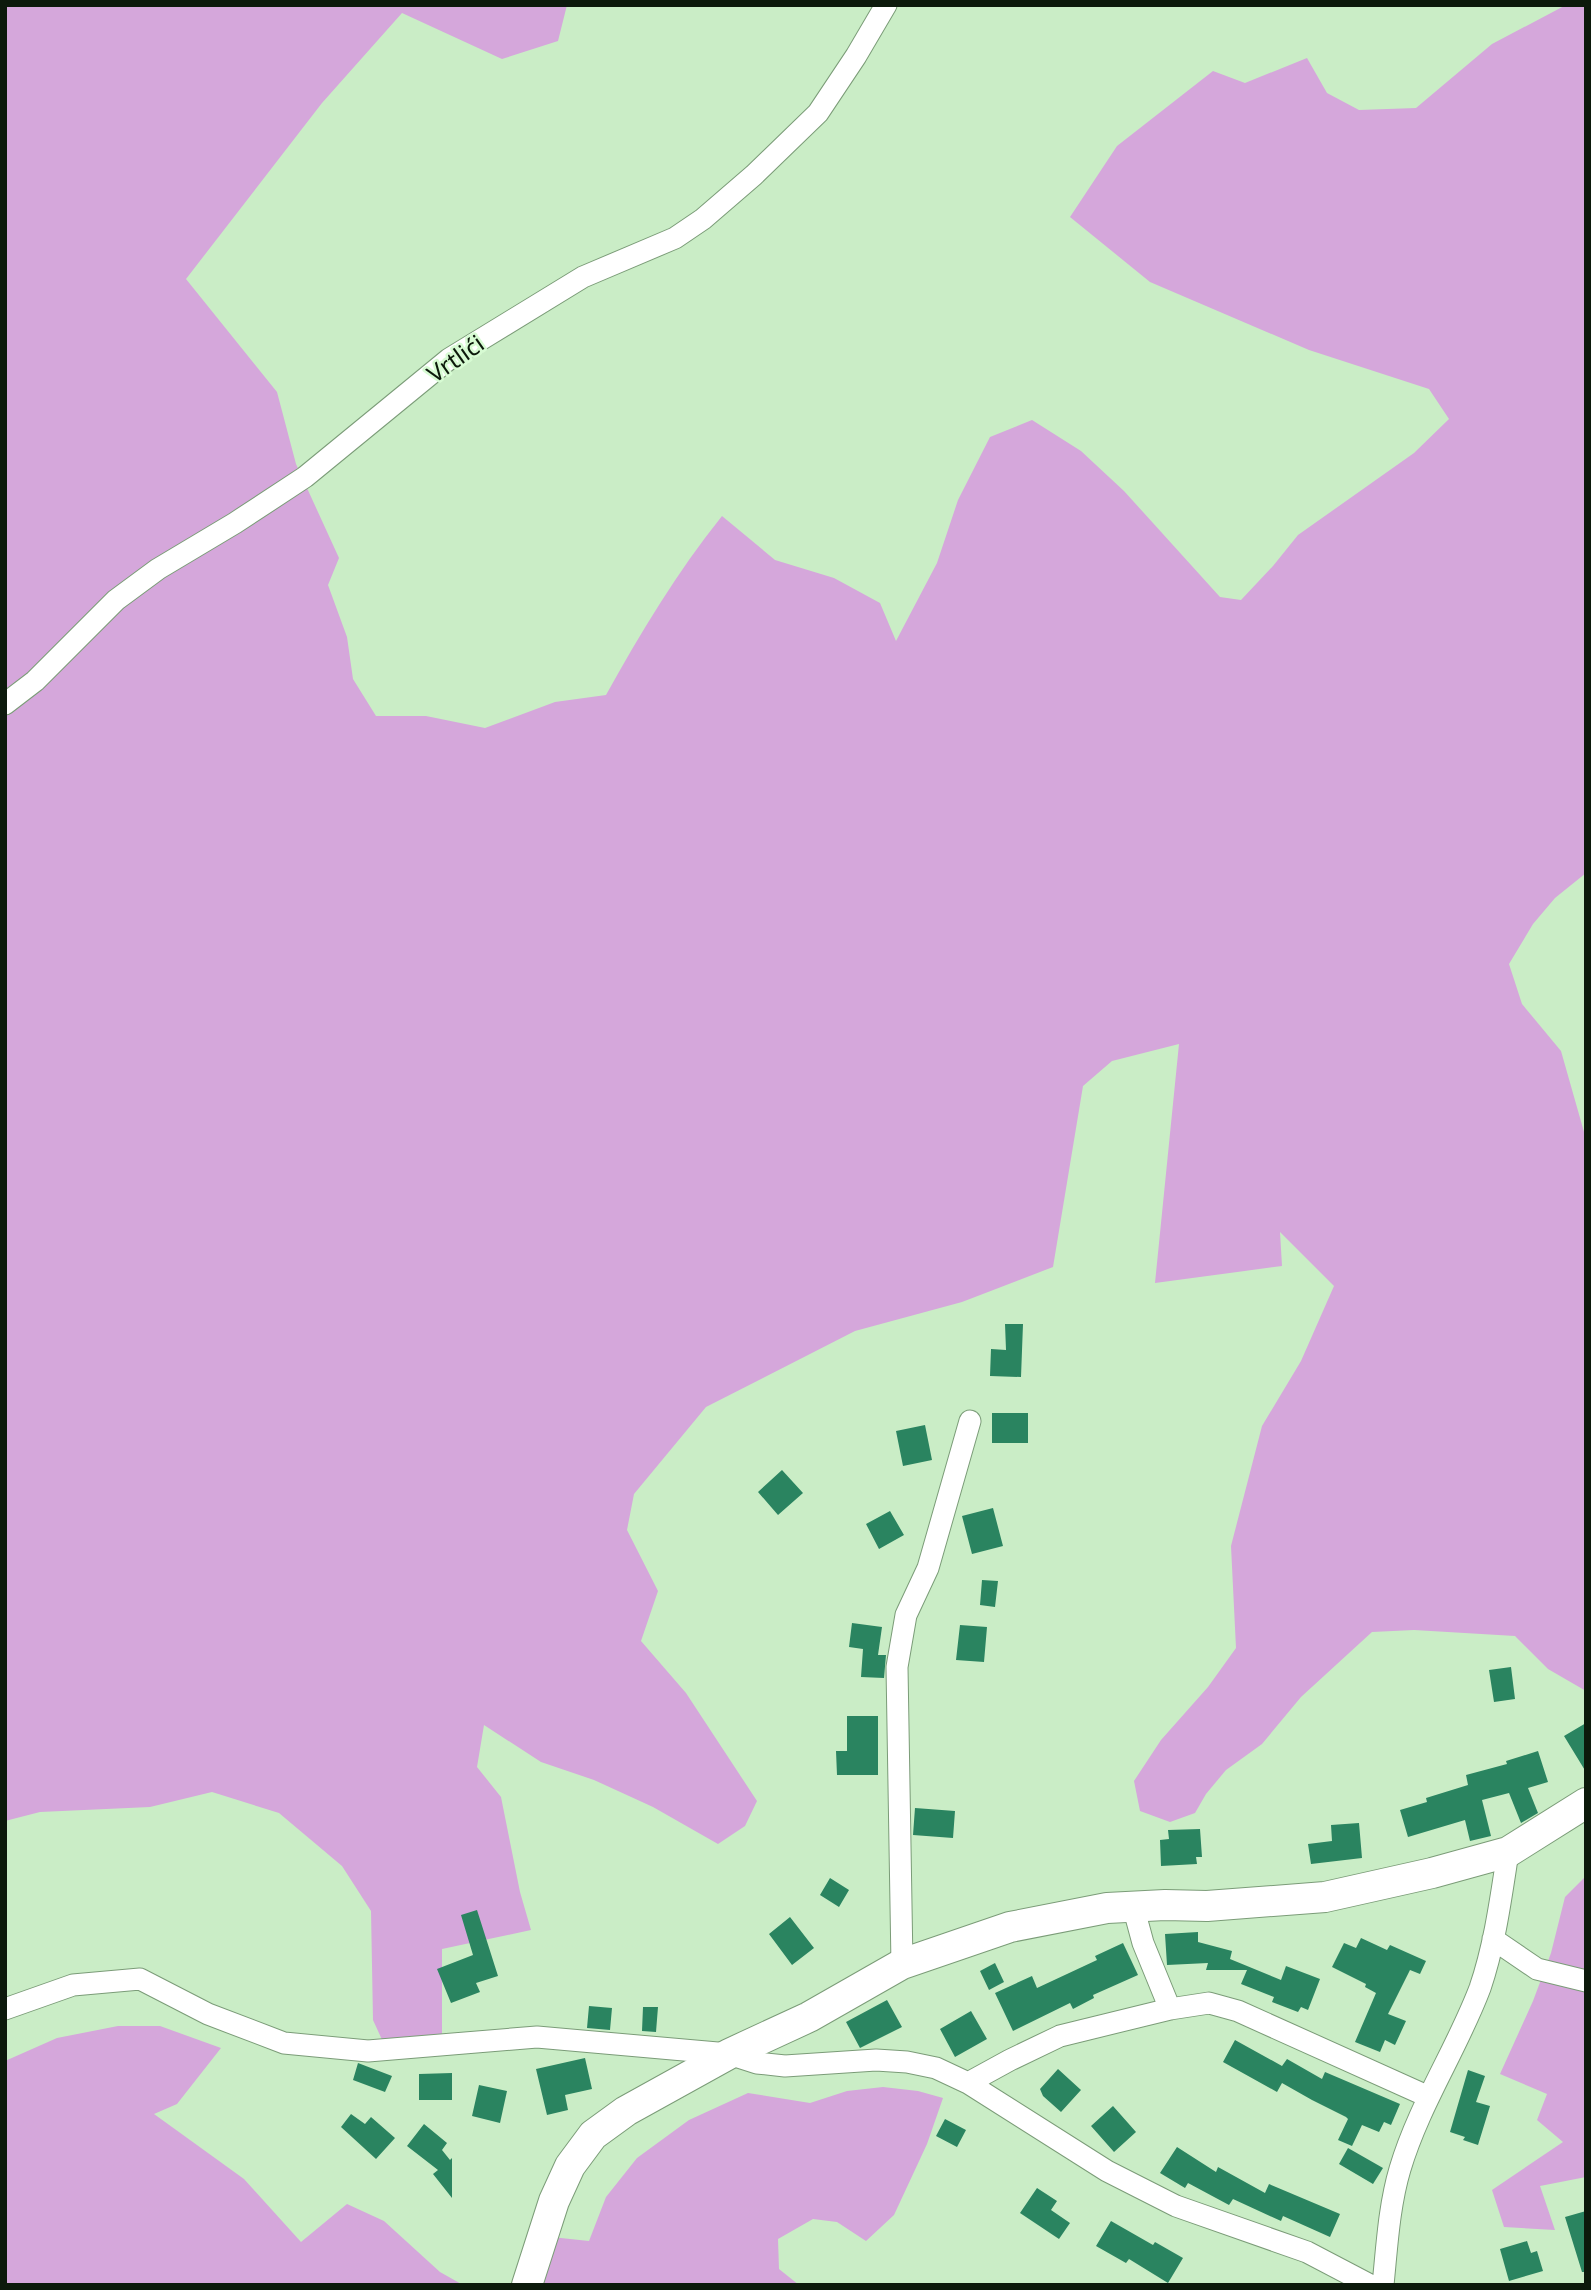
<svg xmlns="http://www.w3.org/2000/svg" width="1591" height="2290" font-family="'Noto Sans',sans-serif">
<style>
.green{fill:#d5a7db}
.building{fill:#2a8460}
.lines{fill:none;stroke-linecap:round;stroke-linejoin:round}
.street-casing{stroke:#7b9c78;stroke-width:23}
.secondary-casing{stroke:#7b9c78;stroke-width:32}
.street{stroke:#fff;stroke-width:21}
.secondary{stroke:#fff;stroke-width:30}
.labels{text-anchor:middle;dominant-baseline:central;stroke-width:5;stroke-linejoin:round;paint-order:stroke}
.street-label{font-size:24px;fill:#0c190b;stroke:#d7fbd3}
</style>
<rect width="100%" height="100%" fill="#caedc6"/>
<!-- green -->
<path class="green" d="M5 5H567L558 41 502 59 402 13 322 103 186 279 277 392 296 464 339 558 328 585 347 637 353 679 376 716H426L485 728 555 702 606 695C641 632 677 572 722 516L775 560 834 578 880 603 896 641 937 563 958 500 990 437 1032 420 1081 451 1124 491 1220 597 1241 600 1273 566 1298 535 1414 453 1449 419 1429 389 1309 350 1150 282 1070 217 1117 146 1213 71 1245 83 1307 58 1327 93 1359 110 1416 108 1492 44 1566 5H1586V873L1555 898 1533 924 1509 964 1522 1004 1561 1051 1586 1139V1691L1548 1669 1515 1636 1414 1630 1372 1632 1301 1697 1262 1744 1226 1770 1206 1794 1195 1813 1170 1822 1140 1811 1134 1781 1161 1740 1208 1687 1236 1648 1231 1546 1262 1426 1301 1361 1334 1286 1280 1232 1282 1266 1155 1283 1179 1044 1112 1061 1083 1086 1053 1267 962 1302 855 1331 706 1407 634 1494 627 1530 658 1591 641 1641 686 1693 757 1801 745 1826 718 1844 653 1807 594 1780 541 1762 484 1725 477 1767 501 1797 520 1892 531 1930 442 1949V2054L389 2055 373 2020 371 1911 342 1866 279 1813 212 1792 150 1807 40 1812 5 1821Z
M1586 1876V2177L1540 2186 1555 2230 1504 2227 1492 2190 1563 2142 1537 2120 1547 2094 1500 2074 1533 2001 1551 1953 1565 1897Z
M118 2026H160L221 2048 177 2104 154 2114 244 2179 301 2242 347 2204 384 2221 440 2272 463 2285H5V2061L57 2038Z
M883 2087 918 2091 943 2098 927 2144 894 2215 866 2241 837 2222 813 2219 778 2239 779 2269 799 2285H528L542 2236 589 2241 606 2197 637 2158 689 2120 748 2093 810 2103 847 2091Z"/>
<!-- building -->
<path class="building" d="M1005 1324H1023L1021 1377 990 1376 991 1349 1006 1350Z
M992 1413H1028V1443H992Z
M925 1425 932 1460 903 1466 896 1431Z
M782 1470 803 1493 778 1515 758 1492Z
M993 1508 1003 1546 972 1554 962 1516Z
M890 1511 904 1535 879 1549 866 1524Z
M982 1580 998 1581 995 1607 980 1605Z
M852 1623 882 1627 878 1655H886L884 1678 861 1677 863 1649 849 1647Z
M960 1625 987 1627 984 1662 956 1660Z
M1511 1667 1515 1699 1494 1702 1489 1670Z
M847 1716H878V1775H837L836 1751H847Z
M1586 1723V1772L1564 1736Z
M1538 1751 1548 1782 1528 1788 1538 1813 1521 1823 1509 1793 1482 1800 1491 1836 1470 1841 1465 1820 1408 1837 1400 1810 1427 1802 1426 1798 1468 1785 1466 1775 1507 1764 1506 1761Z
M915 1808 955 1811 953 1838 913 1835Z
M1359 1823 1362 1858 1311 1864 1308 1844 1332 1841 1331 1825Z
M1200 1829 1202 1857H1196L1197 1864 1161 1866 1160 1840 1169 1839 1168 1830Z
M830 1878 849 1890 839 1907 820 1895Z
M477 1910 498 1976 476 1983 480 1992 451 2003 437 1969 473 1955 461 1915Z
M790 1917 814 1948 792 1965 769 1934Z
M1198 1932V1942L1232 1951 1230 1959 1281 1980 1286 1966 1320 1979 1308 2010 1301 2007 1298 2012 1272 2002 1274 1997 1241 1984 1247 1970H1206L1208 1963 1167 1965 1165 1934Z
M1361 1938 1387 1950 1390 1945 1426 1961 1420 1974 1410 1970 1388 2014 1406 2021 1395 2045 1385 2040 1380 2052 1355 2042 1376 1993 1365 1987 1366 1984 1332 1967 1344 1943 1356 1948Z
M1123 1943 1138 1975 1093 1995 1094 1998 1073 2009 1070 2003 1013 2031 995 1993 1032 1976 1037 1988 1097 1960 1095 1956Z
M995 1963 1004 1982 989 1990 980 1971Z
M887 2000 902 2027 860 2048 846 2022Z
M589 2006 612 2008 610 2030 587 2028Z
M643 2007H658L656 2032 642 2031Z
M971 2011 987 2039 955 2057 940 2029Z
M1235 2040 1282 2066 1287 2059 1322 2079 1325 2072 1400 2104 1391 2125 1384 2122 1379 2132 1362 2125 1352 2146 1338 2140 1348 2119 1346 2117 1312 2100 1282 2083 1277 2092 1223 2062Z
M585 2058 592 2089 565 2095 568 2110 547 2115 536 2069Z
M358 2063 392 2076 385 2092 353 2080Z
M1058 2069 1081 2090 1061 2112 1043 2096 1040 2089Z
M1468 2070 1485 2076 1476 2102 1490 2106 1478 2145 1463 2140 1465 2137 1450 2132Z
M452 2073V2100H419V2074Z
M479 2085 507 2091 500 2123 472 2116Z
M1113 2106 1136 2132 1114 2152 1091 2126Z
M351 2114 365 2124 371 2117 395 2138 376 2159 341 2127Z
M945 2119 966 2130 957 2147 936 2136Z
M424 2124 447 2143 442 2150 450 2160 452 2158V2198L433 2174 438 2170 407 2146Z
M1177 2147 1216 2172 1218 2167 1265 2193 1269 2184 1340 2214 1330 2237 1283 2216 1281 2221 1233 2199 1229 2205 1188 2183 1185 2188 1160 2173Z
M1348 2148 1383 2168 1373 2184 1339 2164Z
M1037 2188 1057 2201 1051 2210 1070 2223 1059 2239 1020 2213Z
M1586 2211V2272H1582L1565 2217Z
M1111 2221 1153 2245 1155 2242 1183 2258 1168 2283 1129 2259 1126 2263 1096 2246Z
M1527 2241 1531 2253 1537 2251 1543 2271 1509 2281 1500 2249Z"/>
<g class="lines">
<!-- street casing -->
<g class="street-casing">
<path id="street" d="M5 704 35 681 116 600 158 569 235 523 305 477 449 359 583 277 675 238 703 219 754 175 818 113 856 56 886 5
M1133 1906 1143 1943 1170 2009
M1493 1939 1537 1969 1586 1981
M902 1964 897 1667 906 1615 928 1568 970 1421
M5 2009 73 1985 140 1979 208 2014 284 2043 368 2051 537 2037 729 2054 757 2063 785 2066 876 2060 907 2062 936 2068 968 2083 1107 2171 1176 2206 1307 2252 1370 2285
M968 2083 1010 2060 1060 2036 1170 2009 1209 2003 1238 2011 1429 2097
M1383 2285C1387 2246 1389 2206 1400 2169 1419 2105 1457 2049 1480 1988 1495 1944 1501 1897 1508 1852"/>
</g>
<!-- secondary casing -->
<g class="secondary-casing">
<path id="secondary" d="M527 2285 554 2201 570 2166 593 2135 626 2111 729 2054 809 2017 902 1964 1010 1927 1107 1908 1165 1905 1207 1906 1325 1897 1432 1873 1508 1852 1586 1803"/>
</g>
<!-- street -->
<use href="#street" class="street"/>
<!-- secondary -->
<use href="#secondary" class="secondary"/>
</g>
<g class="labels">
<!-- street labels -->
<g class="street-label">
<text transform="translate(455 358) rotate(-35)">Vrtlići</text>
</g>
</g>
<!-- border -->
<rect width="1591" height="2290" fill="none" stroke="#0c190b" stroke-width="14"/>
</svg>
